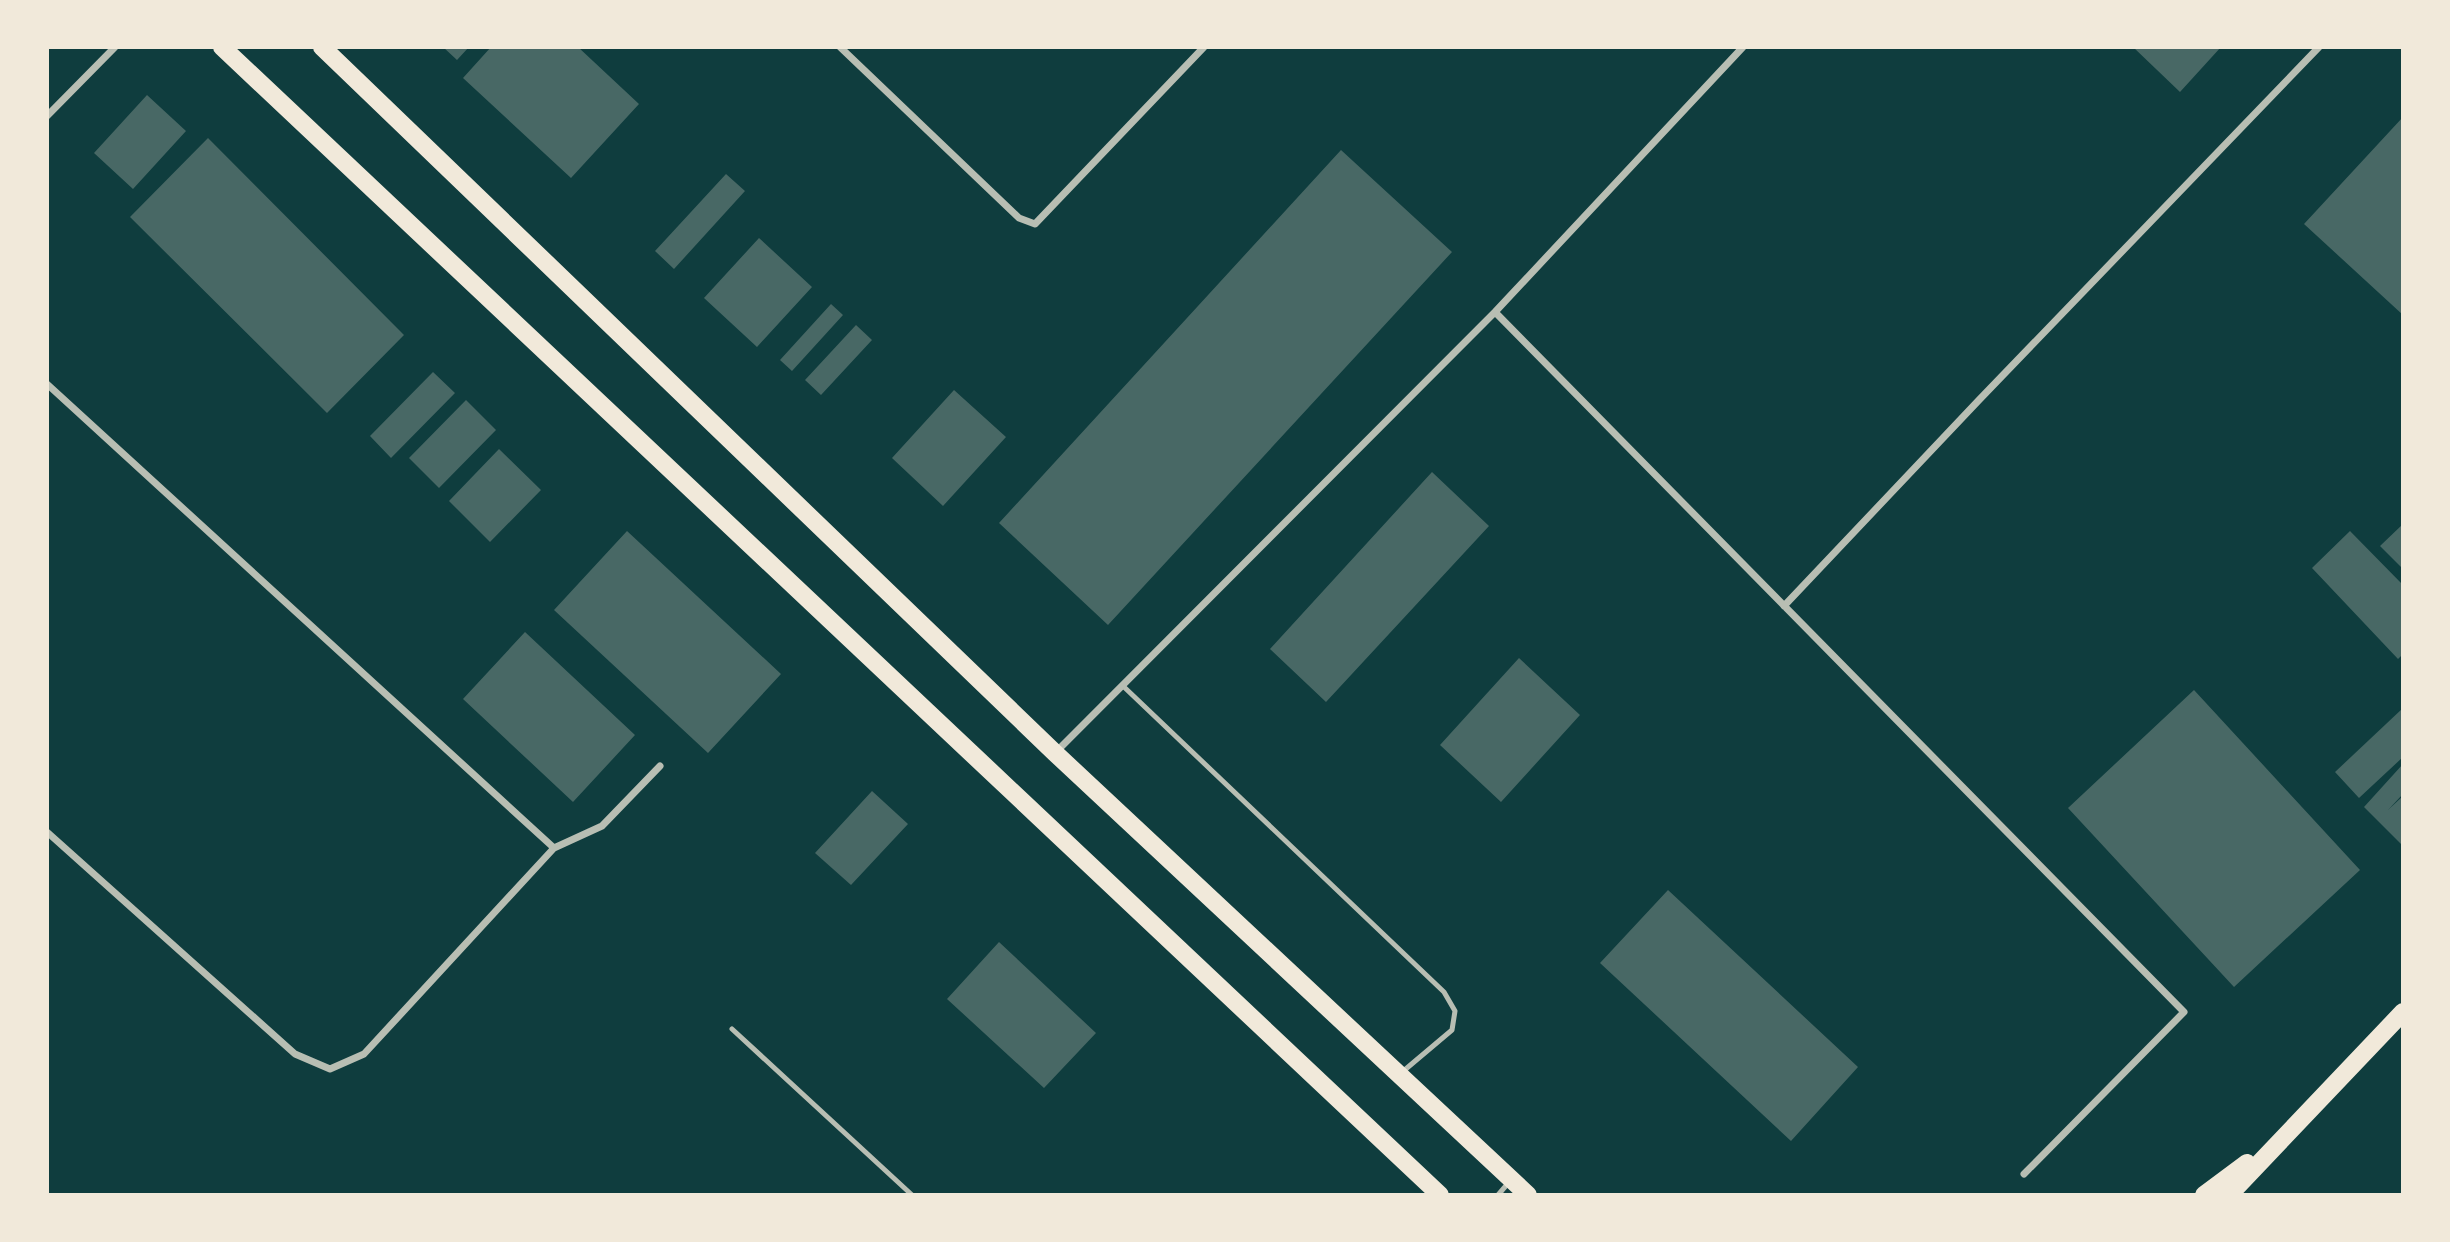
<svg xmlns="http://www.w3.org/2000/svg" width="2450" height="1242" font-family="Literata,serif">
<style>
.building{fill:#486865}
.lines{fill:none;stroke-linecap:round;stroke-linejoin:round}
.service{stroke:#b8beb3;stroke-width:5}
.minor{stroke:#b8beb3;stroke-width:7}
.primary{stroke:#f1e9da;stroke-width:18}
</style>
<rect width="100%" height="100%" fill="#0f3d3e"/>
<!-- building -->
<path class="building" d="M443 47H469L457 60Z
M491 47H578L639 104 571 178 463 78Z
M2133 47H2221L2180 92Z
M147 95 186 131 133 189 94 153Z
M2403 117V315L2304 224Z
M208 138 404 335 327 413 130 217Z
M1341 150 1452 252 1108 625 999 523Z
M726 174 745 191 674 269 655 251Z
M759 238 812 287 757 347 704 298Z
M831 304 843 315 792 371 780 360Z
M856 325 872 340 821 395 805 380Z
M433 372 455 393 391 458 370 436Z
M954 390 1006 437 943 506 892 458Z
M466 400 496 430 439 488 409 458Z
M499 449 541 490 490 542 449 501Z
M1432 472 1489 526 1326 702 1270 649Z
M2403 524V569L2380 546Z
M627 531 781 674 708 753 554 610Z
M2350 531 2403 585V654L2398 659 2312 568Z
M525 632 635 735 573 802 463 699Z
M1519 658 1580 715 1501 802 1440 745Z
M2194 690 2360 870 2234 987 2068 808Z
M2403 708V757L2359 798 2335 772Z
M2403 764V794L2388 810 2403 796V846L2364 807Z
M872 791 908 824 851 885 815 853Z
M1668 890 1858 1067 1791 1141 1600 963Z
M999 942 1096 1033 1044 1088 947 999Z"/>
<g class="lines">
<!-- service -->
<path class="service" d="M1123 686 1444 992 1455 1011 1452 1030 1401 1073
M732 1029 912 1195
M1498 1195 1510 1181"/>
<!-- minor -->
<path class="minor" d="M840 47 1019 218 1035 224 1204 47
M47 116 115 47
M1495 312 2184 1012 2024 1174
M47 384 554 848 602 826 660 766
M1784 606 1979 400 2319 47
M1055 753 1495 312 1743 47
M47 832 295 1054 330 1069 364 1054 554 848"/>
<!-- primary -->
<path class="primary" d="M222 47 1440 1195
M322 47 1055 753 1528 1195
M2204 1195 2247 1163
M2229 1195 2403 1012"/>
</g>
<!-- border -->
<rect width="2450" height="1242" fill="none" stroke="#f1e9da" stroke-width="98"/>
</svg>
